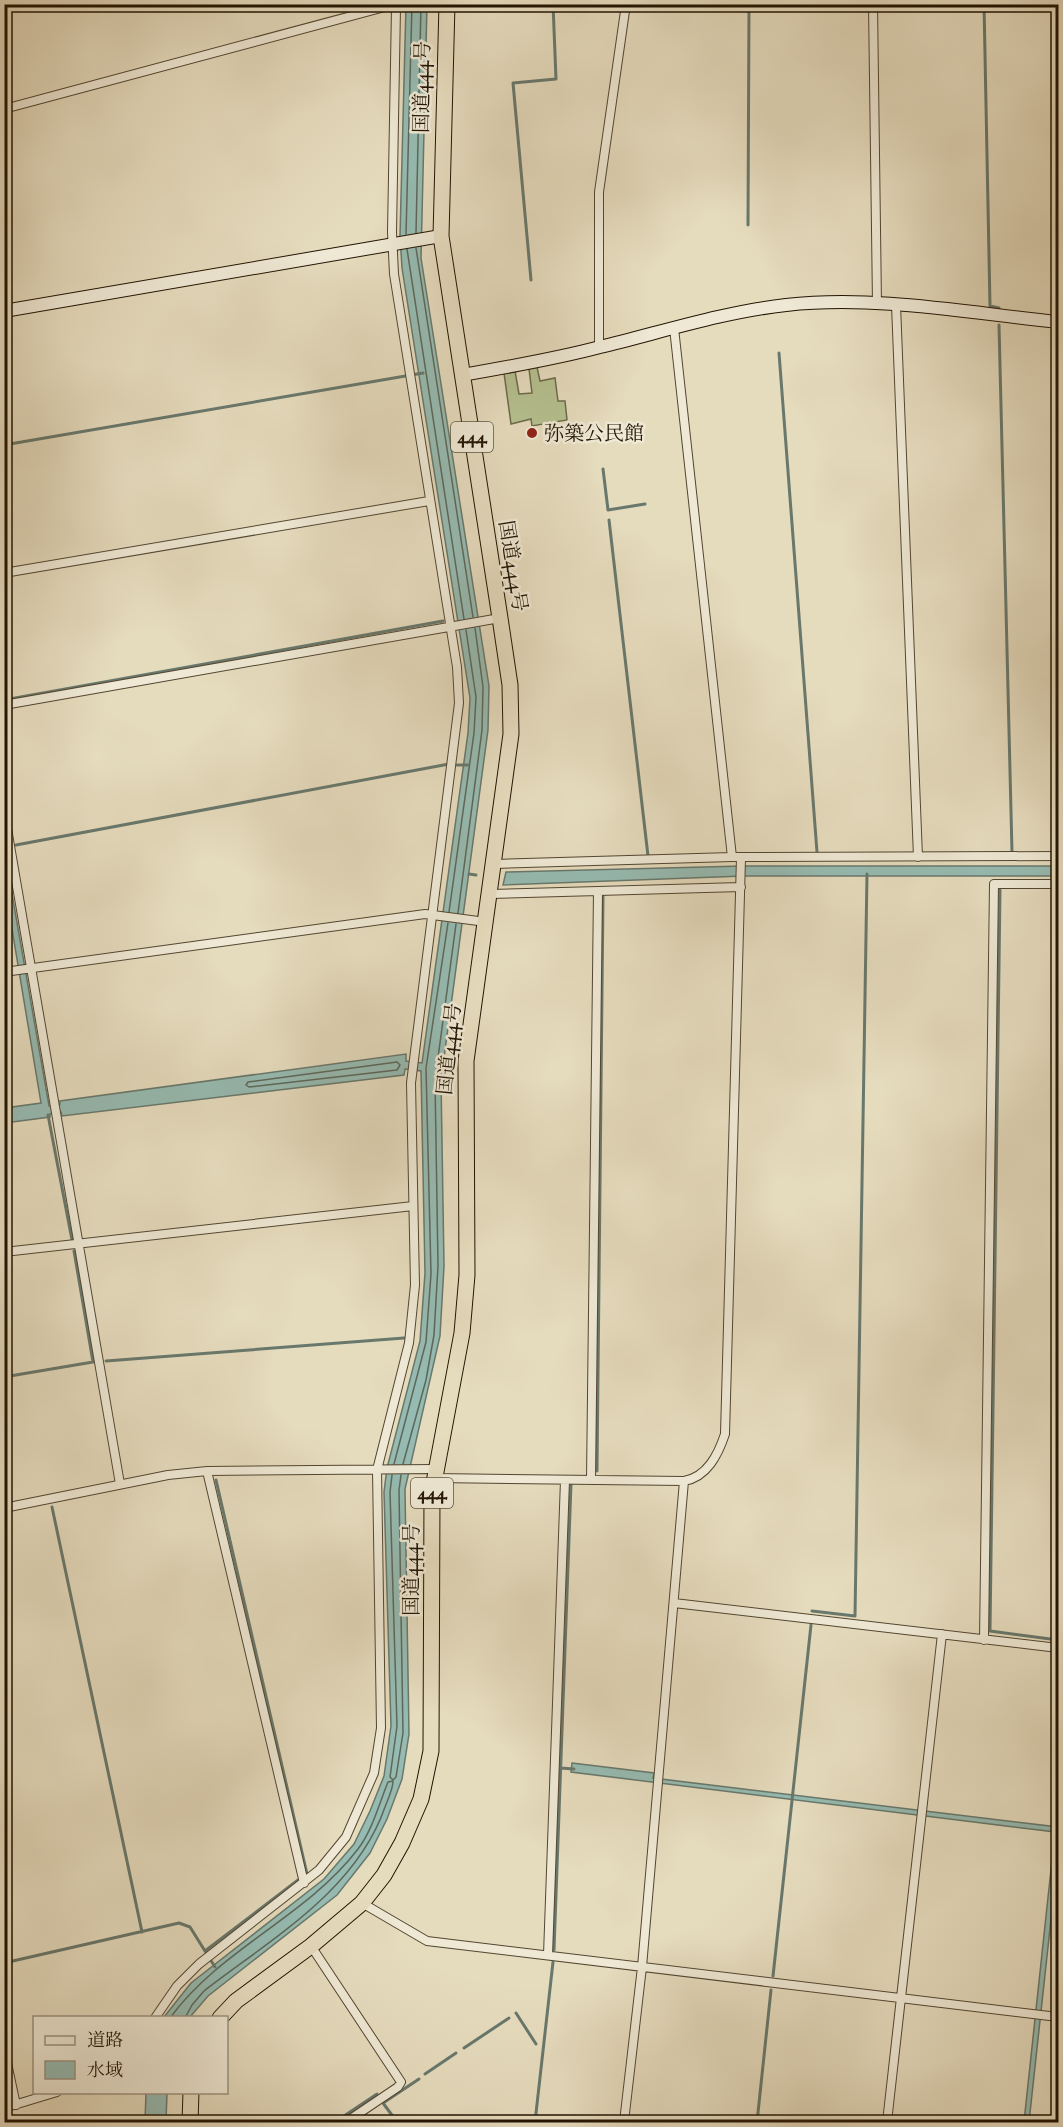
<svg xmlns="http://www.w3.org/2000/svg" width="1063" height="2127" font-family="'IM FELL Double Pica','Noto Serif JP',serif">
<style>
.green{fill:#b5c090;stroke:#6c6a49;stroke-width:1.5}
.water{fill:#96bbb2;stroke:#68786c;stroke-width:1.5}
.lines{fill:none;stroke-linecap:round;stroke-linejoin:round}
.shore{stroke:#5c685a;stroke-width:1.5}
.stream{stroke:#68786c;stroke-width:3}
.street-casing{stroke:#534631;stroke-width:10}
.secondary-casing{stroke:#221402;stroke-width:14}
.highway-casing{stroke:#221402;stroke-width:17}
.street{stroke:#eee8d4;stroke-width:8}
.secondary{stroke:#eee8d4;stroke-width:12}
.highway{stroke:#e5dbbd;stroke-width:15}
.poi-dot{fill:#8f2418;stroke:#eee8d4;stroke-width:2}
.labels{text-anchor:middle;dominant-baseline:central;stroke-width:5;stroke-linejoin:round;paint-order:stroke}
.shield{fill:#eee8d4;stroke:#5f5441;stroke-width:1.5}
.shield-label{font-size:18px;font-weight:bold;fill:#221402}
.street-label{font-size:20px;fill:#221402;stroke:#eee8d4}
.poi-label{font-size:20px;fill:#221402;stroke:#eee8d4;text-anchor:start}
</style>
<rect width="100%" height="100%" fill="#e5dbbd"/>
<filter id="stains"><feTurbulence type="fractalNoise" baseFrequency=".00333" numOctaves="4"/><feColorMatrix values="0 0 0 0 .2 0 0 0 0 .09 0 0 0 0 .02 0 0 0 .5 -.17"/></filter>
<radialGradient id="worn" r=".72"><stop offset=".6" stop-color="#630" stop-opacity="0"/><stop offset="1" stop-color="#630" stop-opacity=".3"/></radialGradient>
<!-- green -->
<path class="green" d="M537 367 540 381 555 378 558 401H565L567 420 532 426 531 419 511 424 504 373 515 371 519 394 532 393 529 369Z"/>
<!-- water -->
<path class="water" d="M406 5H427L421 258 489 686 488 730 441 1080 444 1266 440 1336 405 1489 409 1734 402 1779 387 1819 370 1853 337 1895 208 1996 190 2017H164L191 1983 324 1879 354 1844 370 1811 384 1776 391 1726 384 1492 387 1468 420 1341 425 1273 421 1071 405 1069 404 1075 62 1116 61 1112 50 1114V1117L5 1123V1108L41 1103 5 887 4 848 49 1106 60 1104V1101L406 1054V1061L422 1063 468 733 470 698 402 268 400 236Z
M743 866H1058V876H744L503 885 506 872Z
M572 1763 654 1773 653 1778 1058 1827V1855L1029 2122H1024L1055 1832 571 1772Z
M146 2093H167L166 2122H145Z"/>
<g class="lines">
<!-- shore -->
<path class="shore" d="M416 233 421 4
M406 234 412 4
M416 248 473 617
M407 249 464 619
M449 912 474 733 476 697 466 630
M458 913 482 730 483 687 475 628
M397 1062 400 1065 397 1070 249 1087 246 1085 248 1082Z
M394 1464 426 1342 431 1274 426 1068 448 923
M403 1464 426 1380 434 1335 438 1266 435 1080 456 924
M392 1475 390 1492 397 1726 390 1777 393 1780 396 1777 403 1733 399 1490 401 1475
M170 2018C220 1949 306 1917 358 1849 372 1831 379 1804 388 1782L393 1781C393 1789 388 1799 385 1807 356 1891 271 1939 204 1991L192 2005 185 2018"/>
<!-- stream -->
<path class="stream" d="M984 4 990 306 999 308
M748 225 749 4
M531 280 513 83 556 79 553 4
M999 325 1012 852
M779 353 817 852
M4 445 423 373
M603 469 608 510 645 504
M609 520 648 856
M4 700 443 621
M457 765H468
M16 845 449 764
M469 874 476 875
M1000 890 990 1631 1058 1640
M48 1115 72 1240
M106 1361 404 1338
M4 1377 93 1362 74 1251
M597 1471 603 896
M216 1480 307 1874
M52 1507 142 1932
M812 1611 855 1616 867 874
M561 1768 574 1769
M554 1950 571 1484
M205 1951 298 1880
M4 1963 179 1923 190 1927 215 1967
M773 1976 811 1625
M516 2013 536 2044
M464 2048 509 2018
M425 2074 456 2053
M335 2122 377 2094
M397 2122 383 2103 419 2079
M535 2122 553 1962
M757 2122 771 1990"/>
<!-- street casing -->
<g class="street-casing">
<path id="street" d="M873 4 877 304
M4 109 396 4
M896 305 918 857
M674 328 732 857
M599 348V192L626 4
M4 573 429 501
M4 705 500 618
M4 811 120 1484
M495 864 732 857 1058 856
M598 891 741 887
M490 894 598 891 591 1480
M4 972 425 914 486 922
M4 1252 413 1206
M207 1471 304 1883
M434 1478 684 1481C707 1477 718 1455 725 1434L741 858
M4 1508 168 1475 207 1471 435 1469
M674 1603 1058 1648
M984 1640 994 884H1058
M362 1903 427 1941 1058 2017
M311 1946 401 2082 398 2087 346 2122
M548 1955 565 1480
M155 2018 177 1986 199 1964 319 1870 346 1837 374 1773 381 1728 377 1470 409 1343 415 1285 411 1083 459 703 457 667 394 274 392 232 396 7
M4 2049 16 2105
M4 2108 57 2092
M624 2122 642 1967 684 1481
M887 2122 942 1634"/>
</g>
<!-- secondary casing -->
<g class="secondary-casing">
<path id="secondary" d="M4 311 441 236
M462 375C508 367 555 359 600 347 662 332 723 312 786 305 876 295 969 313 1058 322"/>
</g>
<!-- highway casing -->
<g class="highway-casing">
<path id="highway" d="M220 2018 236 2001 311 1946 362 1903 384 1875 402 1843 421 1799 431 1751 432 1493 462 1333 467 1275 466 1061 511 734 510 685 500 618 441 236 447 4
M190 2122 191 2092"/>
</g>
<!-- street -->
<use href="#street" class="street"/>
<!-- secondary -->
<use href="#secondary" class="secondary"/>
<!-- highway -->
<use href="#highway" class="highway"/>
</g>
<!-- markers -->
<circle class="poi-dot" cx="532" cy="433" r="6"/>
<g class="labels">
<!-- shield labels -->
<g class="shield">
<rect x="451" y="422" width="42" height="30" rx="4.5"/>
<rect x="411" y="1478" width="42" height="30" rx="4.5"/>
</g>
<g class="shield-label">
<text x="472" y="437">444</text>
<text x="432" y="1493">444</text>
</g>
<!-- street labels -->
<g class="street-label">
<text transform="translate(422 87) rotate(-89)">国道444号</text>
<text transform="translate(513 566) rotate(81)">国道444号</text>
<text transform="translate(449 1049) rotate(-84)">国道444号</text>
<text transform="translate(411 1570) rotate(-90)">国道444号</text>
</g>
<!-- poi labels -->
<g class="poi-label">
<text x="544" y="433">弥築公民館</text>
</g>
</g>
<!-- margin -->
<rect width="1063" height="2127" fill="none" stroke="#e5dbbd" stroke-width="24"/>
<rect x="6" y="6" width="1051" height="2115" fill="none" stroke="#221402" stroke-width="3"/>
<rect x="12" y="12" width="1039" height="2103" fill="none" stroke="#221402" stroke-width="1.5"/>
<!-- legend -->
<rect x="33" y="2016" width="195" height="78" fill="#eee8d4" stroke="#9c9380" stroke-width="1.5"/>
<rect x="45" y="2036" width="30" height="9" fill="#eee8d4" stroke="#9c9380" stroke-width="1.5"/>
<text x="87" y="2046" font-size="18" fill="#221402">道路</text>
<rect x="45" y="2061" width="30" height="18" fill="#96bbb2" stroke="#9c9380" stroke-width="1.5"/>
<text x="87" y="2076" font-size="18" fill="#221402">水域</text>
<rect width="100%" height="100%" filter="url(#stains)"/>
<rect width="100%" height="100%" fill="url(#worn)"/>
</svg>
